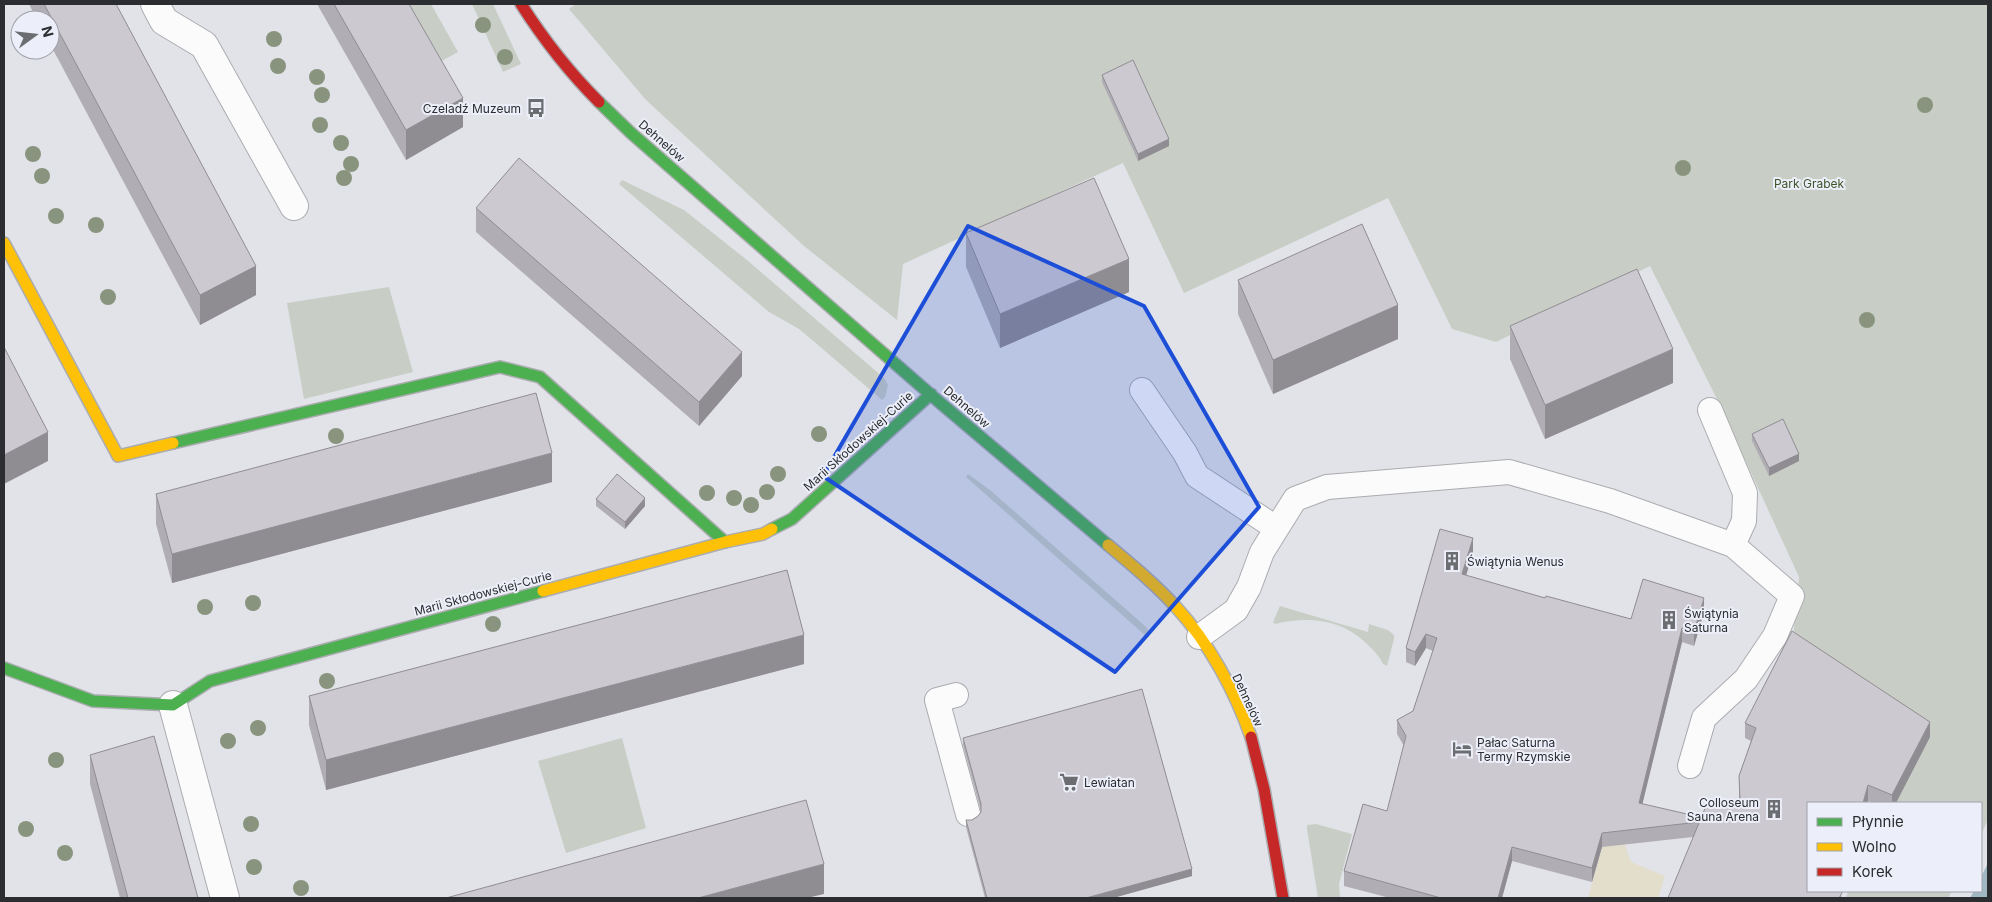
<svg xmlns="http://www.w3.org/2000/svg" width="1992" height="902" font-family="Inter,sans-serif">
<style>
.green{fill:#c8cec6}
.sand{fill:#e2decb}
.water{fill:#a0b7c4}
.lines{fill:none;stroke-linecap:round;stroke-linejoin:round}
.lane-casing{stroke:#abacb0;stroke-width:26}
.street-casing{stroke:#abacb0;stroke-width:30}
.fast-casing{stroke:#abacb0;stroke-width:14}
.slow-casing{stroke:#abacb0;stroke-width:14}
.jam-casing{stroke:#abacb0;stroke-width:14}
.lane{stroke:#fbfbfc;stroke-width:24}
.street{stroke:#fbfbfc;stroke-width:28}
.fast{stroke:#4caf50;stroke-width:11}
.slow{stroke:#ffc107;stroke-width:11}
.jam{stroke:#c62828;stroke-width:11}
.tree{fill:#88947e}
.wall{fill:#b0adb4}
.shaded-wall{fill:#908d92}
.building{fill:#cdc9d1;stroke:#908d92}
.marked{fill:#1d4ed8;fill-opacity:0.2;stroke:#1d4ed8;stroke-width:4;stroke-linejoin:round}
.labels{text-anchor:middle;dominant-baseline:central;stroke-width:4;stroke-linejoin:round;paint-order:stroke}
.poi-label{font-size:12px;fill:#2b2d30;stroke:#eceff9;text-anchor:start}
.street-label{font-size:12px;fill:#2b2d30;stroke:#eceff9}
.park-label{font-size:12px;fill:#3e5427;stroke:#eceff9}
</style>
<rect width="100%" height="100%" fill="#e2e3e8"/>
<!-- green -->
<path class="green" d="M403 4H431L458 52 431 67Z
M472 4H493L521 64 503 72Z
M576 4H1988V820L1981 834V803H1896L1929 737 1792 647 1799 577 1718 401 1650 266 1496 342 1452 329 1388 198 1184 293 1123 163 903 264 897 320 804 246 646 100 569 9Z
M622 180 684 210 747 260 884 378 888 385 885 397 882 400 811 339 799 329 769 312 619 184Z
M389 287 413 372 304 399 287 303Z
M968 474 990 490 1145 626 1151 633 1147 637 966 477Z
M1280 606 1368 632 1369 624 1388 630 1394 635V639L1387 666 1383 664C1380 657 1375 652 1369 646 1343 619 1309 616 1275 624L1273 622Z
M622 738 646 828 566 853 538 761Z
M1316 824 1352 834 1339 884 1340 898H1318L1307 829V825Z
M1848 891H1952L1948 898H1846Z"/>
<!-- sand -->
<path class="sand" d="M1605 837 1624 842 1631 862 1665 876 1658 898H1588Z"/>
<!-- water -->
<path class="water" d="M1988 863V898H1970L1974 891H1981V877Z"/>
<g class="lines">
<!-- lane casing -->
<g class="lane-casing">
<path id="lane" d="M1142 390 1185 453 1197 476 1276 528
M1710 410 1745 493 1744 521 1733 545
M1199 637 1236 610 1249 587 1262 552 1295 499 1327 487 1509 472 1610 501 1733 545 1792 596 1775 636 1746 679 1704 718 1690 766
M956 695 937 700 968 814"/>
</g>
<!-- street casing -->
<g class="street-casing">
<path id="street" d="M155 4 164 21 204 45 294 206
M173 705 225 898"/>
</g>
<!-- fast casing -->
<g class="fast-casing">
<path id="fast" d="M599 102 631 133 938 401 1108 545
M173 443 500 367 540 377 725 542
M772 529 792 519 931 394
M4 668 93 701 173 705 210 681 543 591"/>
</g>
<!-- slow casing -->
<g class="slow-casing">
<path id="slow" d="M4 243 118 456 173 443
M1108 545C1132 565 1155 584 1176 607 1209 643 1235 691 1251 737
M543 591 725 542 763 534 772 529"/>
</g>
<!-- jam casing -->
<g class="jam-casing">
<path id="jam" d="M521 4C544 40 569 72 599 102
M1251 737 1264 789 1283 898"/>
</g>
<!-- lane -->
<use href="#lane" class="lane"/>
<!-- street -->
<use href="#street" class="street"/>
<!-- fast -->
<use href="#fast" class="fast"/>
<!-- slow -->
<use href="#slow" class="slow"/>
<!-- jam -->
<use href="#jam" class="jam"/>
</g>
<!-- trees -->
<g class="tree">
<circle cx="483" cy="25" r="8"/>
<circle cx="274" cy="39" r="8"/>
<circle cx="505" cy="57" r="8"/>
<circle cx="278" cy="66" r="8"/>
<circle cx="317" cy="77" r="8"/>
<circle cx="322" cy="95" r="8"/>
<circle cx="1925" cy="105" r="8"/>
<circle cx="320" cy="125" r="8"/>
<circle cx="341" cy="143" r="8"/>
<circle cx="33" cy="154" r="8"/>
<circle cx="351" cy="164" r="8"/>
<circle cx="1683" cy="168" r="8"/>
<circle cx="42" cy="176" r="8"/>
<circle cx="344" cy="178" r="8"/>
<circle cx="56" cy="216" r="8"/>
<circle cx="96" cy="225" r="8"/>
<circle cx="108" cy="297" r="8"/>
<circle cx="1867" cy="320" r="8"/>
<circle cx="819" cy="434" r="8"/>
<circle cx="336" cy="436" r="8"/>
<circle cx="778" cy="474" r="8"/>
<circle cx="767" cy="492" r="8"/>
<circle cx="707" cy="493" r="8"/>
<circle cx="734" cy="498" r="8"/>
<circle cx="751" cy="505" r="8"/>
<circle cx="253" cy="603" r="8"/>
<circle cx="205" cy="607" r="8"/>
<circle cx="493" cy="624" r="8"/>
<circle cx="327" cy="681" r="8"/>
<circle cx="258" cy="728" r="8"/>
<circle cx="228" cy="741" r="8"/>
<circle cx="56" cy="760" r="8"/>
<circle cx="251" cy="824" r="8"/>
<circle cx="26" cy="829" r="8"/>
<circle cx="65" cy="853" r="8"/>
<circle cx="254" cy="867" r="8"/>
<circle cx="301" cy="888" r="8"/>
</g>
<!-- wall -->
<path class="wall" d="M29 4H116L256 295 200 325 50 44V20H37Z
M317 4H409L463 127 406 160Z
M1102 75 1169 146 1138 161 1102 82Z
M476 208 742 376 699 426 476 232Z
M966 233 1129 292 1000 348 966 267Z
M1238 280 1398 339 1273 394 1238 314Z
M1510 326 1673 383 1545 439 1510 359Z
M1752 434 1799 461 1769 476 1752 441Z
M552 482 172 583 156 524V494Z
M596 499 645 506 625 529 596 506Z
M1473 552 1466 576 1545 598 1631 619 1704 612 1694 646 1682 642 1642 804 1700 822 1739 799V776L1751 741 1745 738V723L1930 737 1896 803H1875L1868 801 1808 803 1842 898 1693 837 1602 847 1592 882 1512 861 1502 898H1390L1344 886V871L1387 811 1404 746 1397 734V720L1413 711 1433 651 1426 648 1415 666 1406 662V648Z
M804 664 326 790 309 725V696Z
M963 738 1192 876 1113 898H985L966 827V820H972L978 816 981 812V811L963 745Z
M90 755 198 898H120L90 784Z"/>
<!-- shaded-wall -->
<path class="shaded-wall" d="M463 98V127L406 160V130Z
M1169 139V146L1138 161V154Z
M1129 259V292L1000 348V314Z
M256 266V295L200 325V295Z
M1398 305V339L1273 394V360Z
M1673 349V383L1545 439V405Z
M742 352V376L699 426V402Z
M48 432V461L4 484V455Z
M552 453V482L172 583V554Z
M1799 454V461L1769 476V468Z
M645 498V506L625 529V522Z
M1473 538V552L1462 589V574Z
M1704 598V612L1694 646V632Z
M1682 628V642L1639 818V803Z
M1426 634V648L1415 666V652Z
M804 635V664L326 790V760Z
M1930 722V737L1896 803H1892V795Z
M1868 785V803H1863Z
M1602 833V847L1592 882V868Z
M1512 847V861L1502 898H1498Z
M824 864V894L807 898H698Z
M1192 869V876L1113 898H1086Z"/>
<!-- building -->
<path class="building" d="M44 4H116L256 266 200 295Z
M334 4H409L463 98 406 130Z
M1133 60 1169 139 1138 154 1102 75Z
M519 158 742 352 699 402 476 208Z
M1094 178 1129 259 1000 314 966 233Z
M1362 224 1398 305 1273 360 1238 280Z
M1637 269 1673 349 1545 405 1510 326Z
M4 347 48 432 4 455Z
M536 393 552 453 172 554 156 494Z
M1783 419 1799 454 1769 468 1752 434Z
M617 474 645 498 625 522 596 499Z
M1440 529 1473 538 1462 574 1545 598 1546 596 1631 619 1643 579 1704 598 1694 632 1682 628 1639 803 1700 817 1699 822 1602 833 1592 868 1512 847 1498 898H1441L1344 871 1363 804 1387 811 1406 736 1397 720 1413 711 1437 638 1426 634 1415 652 1406 648Z
M787 570 804 635 326 760 309 696Z
M1792 631 1930 722 1892 795 1868 785 1863 803H1808V891H1841L1842 893 1839 898H1668L1706 806 1740 799 1739 776 1756 728 1745 723Z
M1142 689 1192 869 1086 898H987L966 820H972L978 816 981 812V804L963 738Z
M154 736 198 898H128L90 755Z
M806 800 824 864 698 898H446Z"/>
<!-- marked area -->
<path class="marked" d="M968 226 1144 306 1259 507 1115 672 823 476Z"/>
<!-- icons -->
<defs>
<g id="bus-bare" transform="scale(1.5)"><path d="M-5-6H5V4H4V6H2V4H-2V6H-4V4H-5ZM-3.5-4V0h7V-4ZM-3.5 1.2v1.5H-2V1.2ZM2 1.2v1.5H3.5V1.2Z" fill="#6b6d70" stroke="#eceff9" stroke-width="2.5" paint-order="stroke"/></g>
<g id="building-bare" transform="scale(1.5)"><path d="M-4-6H4V6H1V3H-1V6H-4ZM-2.5-4.3h1.7v1.8h-1.7ZM.8-4.3h1.7v1.8H.8ZM-2.5-1h1.7V.8h-1.7ZM.8-1h1.7V.8H.8Z" fill="#6b6d70" stroke="#eceff9" stroke-width="2.5" paint-order="stroke"/></g>
<g id="hotel-bare" transform="scale(1.5)"><path d="M-6-4.5h1.5V1H6V5H4.5V3h-9V5H-6ZM-4 0a1.8 1.8 0 1 1 3.6 0ZM.5 0V-2.5h3Q6-2.5 6 0Z" fill="#6b6d70" stroke="#eceff9" stroke-width="2.5" paint-order="stroke"/></g>
<g id="supermarket-bare" transform="scale(1.5)"><path d="M-6-5.5h2.5l.6 2H6L4.5 2H-2.5L-4.4-4H-6ZM-1.5 3.2a1.3 1.3 0 1 0 .1 0ZM3 3.2a1.3 1.3 0 1 0 .1 0Z" fill="#6b6d70" stroke="#eceff9" stroke-width="2.5" paint-order="stroke"/></g>
</defs>
<g fill-rule="evenodd">
<use href="#bus-bare" x="536" y="108"/>
<use href="#building-bare" x="1452" y="561"/>
<use href="#building-bare" x="1669" y="620"/>
<use href="#hotel-bare" x="1462" y="749"/>
<use href="#supermarket-bare" x="1069" y="782"/>
<use href="#building-bare" x="1774" y="809"/>
</g>
<g class="labels">
<!-- poi labels -->
<g class="poi-label">
<text x="521" y="108" text-anchor="end">Czeladź Muzeum</text>
<text x="1467" y="561">Świątynia Wenus</text>
<text x="1684" y="613">Świątynia<tspan x="1684" dy="14">Saturna</tspan></text>
<text x="1477" y="742">Pałac Saturna<tspan x="1477" dy="14">Termy Rzymskie</tspan></text>
<text x="1084" y="782">Lewiatan</text>
<text x="1759" y="802" text-anchor="end">Colloseum<tspan x="1759" dy="14">Sauna Arena</tspan></text>
</g>
<!-- street labels -->
<g class="street-label">
<text transform="translate(662 141) rotate(41)">Dehnelów</text>
<text transform="translate(967 407) rotate(41)">Dehnelów</text>
<text transform="translate(858 441) rotate(-42)">Marii Skłodowskiej-Curie</text>
<text transform="translate(483 593) rotate(-15)">Marii Skłodowskiej-Curie</text>
<text transform="translate(1248 700) rotate(65)">Dehnelów</text>
</g>
<!-- park labels -->
<g class="park-label">
<text x="1809" y="183">Park Grabek</text>
</g>
</g>
<!-- border -->
<rect width="1992" height="902" fill="none" stroke="#2b2d30" stroke-width="10"/>
<!-- legend -->
<rect x="1807" y="802" width="175" height="90" fill="#eceff9" stroke="#9fa1a9"/>
<rect x="1817" y="818" width="25" height="8" fill="#4caf50" stroke="#9fa1a9"/>
<text x="1852" y="827" font-size="15" fill="#2b2d30">Płynnie</text>
<rect x="1817" y="843" width="25" height="8" fill="#ffc107" stroke="#9fa1a9"/>
<text x="1852" y="852" font-size="15" fill="#2b2d30">Wolno</text>
<rect x="1817" y="868" width="25" height="8" fill="#c62828" stroke="#9fa1a9"/>
<text x="1852" y="877" font-size="15" fill="#2b2d30">Korek</text>
<!-- north arrow -->
<g transform="translate(35 35) rotate(75)"><circle r="24" fill="#eceff9" stroke="#9fa1a9"/>
<path d="M0-4L9 19L0 12L-9 19Z" fill="#6b6d70"/>
<text y="-8" font-size="14" font-weight="bold" text-anchor="middle" fill="#2b2d30">N</text>
</g>
</svg>
